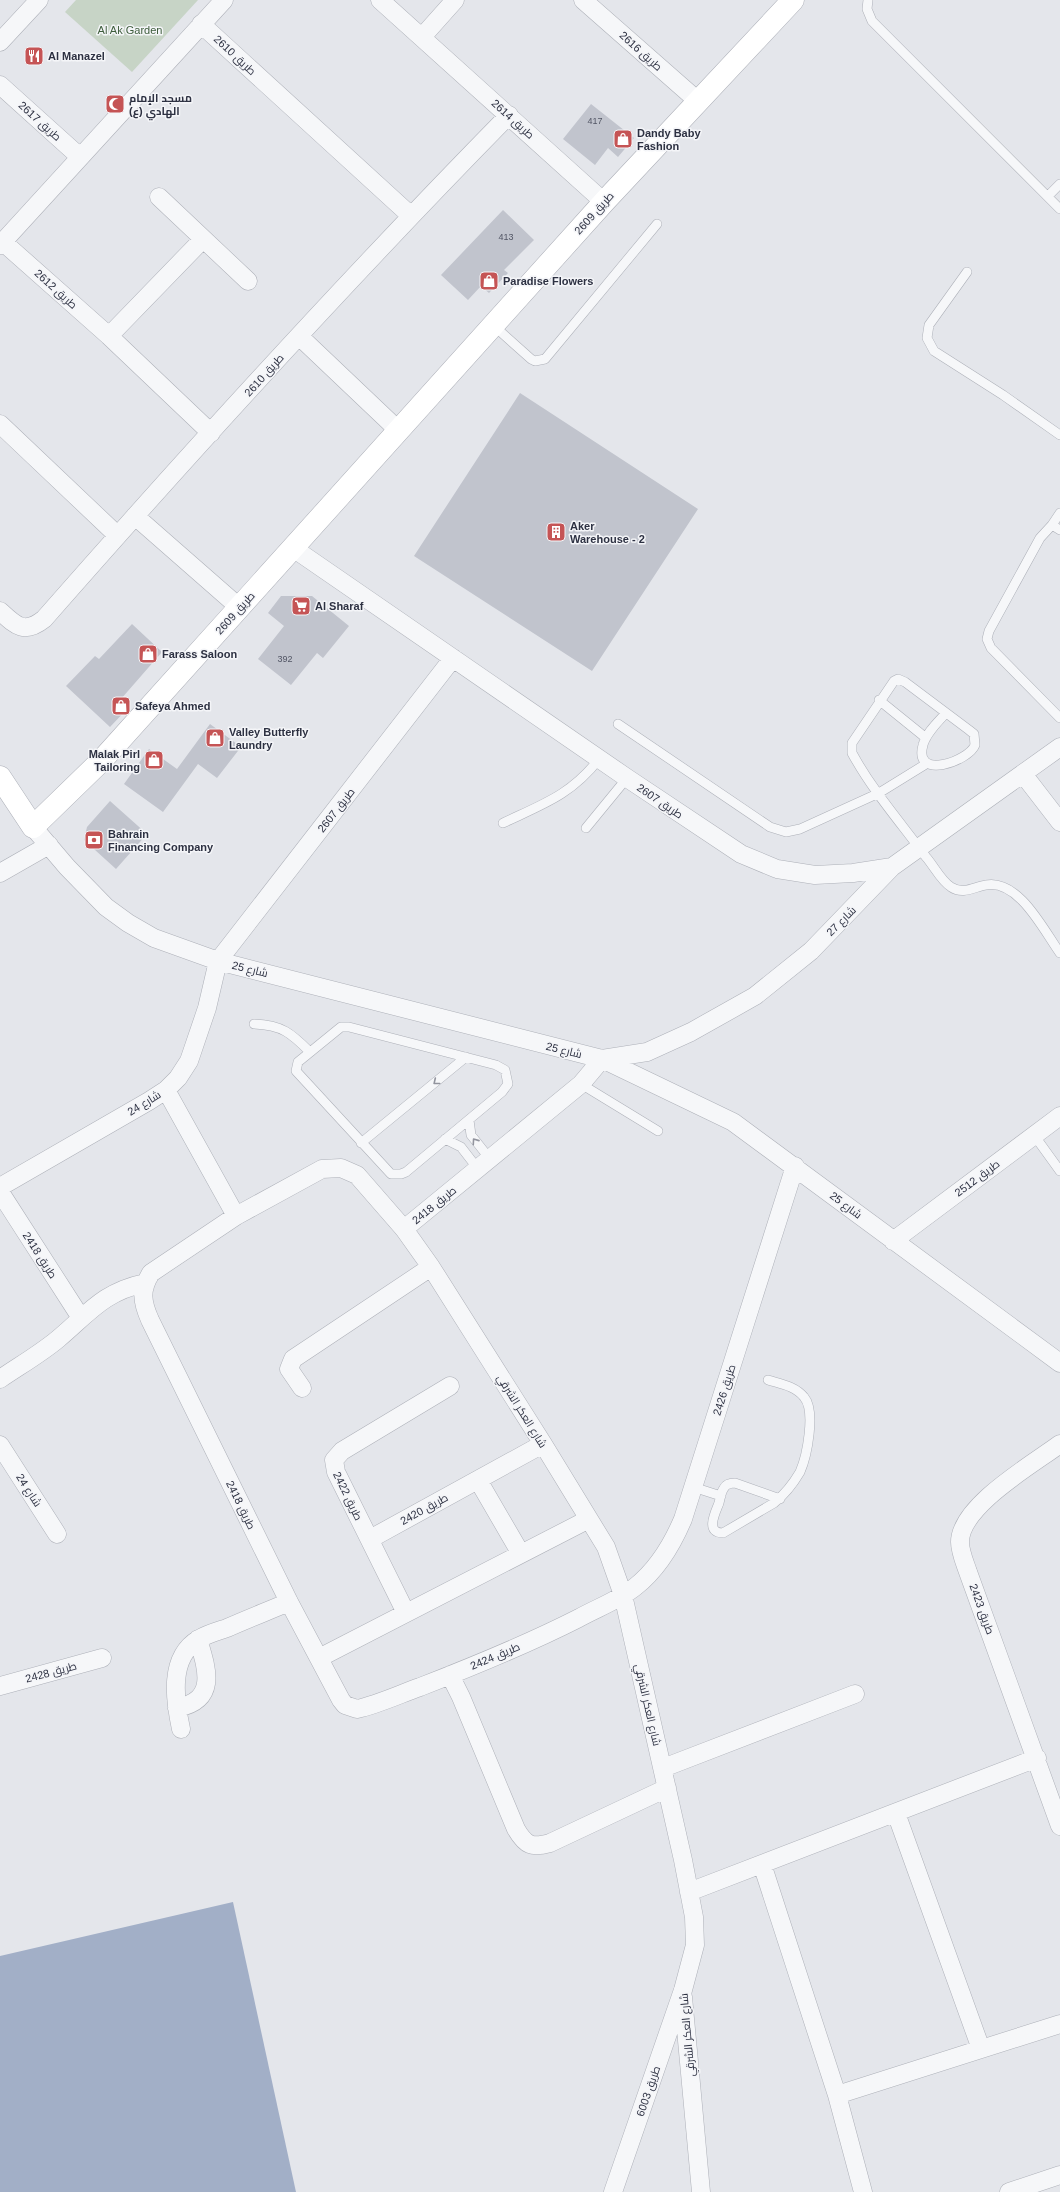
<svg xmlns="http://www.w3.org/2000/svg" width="1060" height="2192" font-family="Helvetica,Cairo,sans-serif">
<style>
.green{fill:#c7d4c6}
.water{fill:#a2afc7}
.building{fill:#c1c4cd}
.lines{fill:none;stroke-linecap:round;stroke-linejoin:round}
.lane-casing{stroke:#adb0b8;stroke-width:10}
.street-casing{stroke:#adb0b8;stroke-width:19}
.secondary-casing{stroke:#adb0b8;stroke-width:23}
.lane{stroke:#f6f7f9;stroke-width:9}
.street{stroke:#f6f7f9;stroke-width:18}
.secondary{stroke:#fff;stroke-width:22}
.oneway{stroke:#92949e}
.labels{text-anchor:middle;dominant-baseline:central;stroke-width:3;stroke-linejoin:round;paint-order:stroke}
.number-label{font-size:9px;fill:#525665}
.park-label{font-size:11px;fill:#3d5c3b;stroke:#f4f5f8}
.street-label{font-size:11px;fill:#2d3142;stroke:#f4f5f8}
.poi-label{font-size:11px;font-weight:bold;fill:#2d3142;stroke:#f4f5f8;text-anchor:start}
</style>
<rect width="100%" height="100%" fill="#e4e6eb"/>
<!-- green -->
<path class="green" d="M76 0H198L132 72 65 12Z"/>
<!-- water -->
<path class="water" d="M233 1902 296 2192H0V1956Z"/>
<!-- building -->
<path class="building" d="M591 104 634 138 618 157 608 148 595 165 563 139Z
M503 210 534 240 504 270 508 273 489 293 481 286 468 300 441 275Z
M520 393 698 509 592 671 414 556Z
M281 596H312L349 626 323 658 317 653 291 685 258 659 284 626 268 613Z
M132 624 162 652 121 699 129 707 110 727 66 686 95 656 99 659Z
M210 724 241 747 217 778 198 764 163 812 124 784 149 749 177 769Z
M110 801 147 834 116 869 84 840 87 827Z"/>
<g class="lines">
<!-- lane casing -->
<g class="lane-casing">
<path id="lane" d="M868 0 867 9 872 21 1060 209
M1048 196 1060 184
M967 272 929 325 927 338 934 351 1003 395 1060 435
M493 325 531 359 535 361 545 359 657 224
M1052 525 1060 513
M1060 530 1052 525 1040 538 989 631 987 639 991 648 1060 718
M879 700 926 738
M946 713C938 722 926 733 923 745 913 781 969 761 975 745L974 734 969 730 905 682 898 679 894 681 852 743V753C872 790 901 823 926 857 934 866 941 881 951 887 963 895 974 887 986 885 1019 879 1044 931 1060 953
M618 724 770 827 786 832 800 829 879 793 926 764
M503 823C543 804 571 795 599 759
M586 828 627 778
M254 1024C282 1025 291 1033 310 1052
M341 1027H349L496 1065 505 1070 508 1084 502 1092 406 1172 401 1174H391L296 1071 298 1062Z
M581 1084 658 1131
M469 1120 471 1135 490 1159
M1034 1135 1060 1171
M445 1139 461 1147 478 1169
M361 1143 466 1057
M768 1380C781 1384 795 1386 804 1397 816 1411 807 1456 800 1472 793 1484 784 1495 774 1503L723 1533C705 1533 715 1513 719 1503 720 1499 721 1492 724 1488 726 1484 731 1483 735 1483L780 1499
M693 1487 721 1496"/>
</g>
<!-- street casing -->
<g class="street-casing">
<path id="street" d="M380 0 604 202
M583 0 699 102
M201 24 410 215
M422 37 455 0
M0 42 39 0
M0 85 80 157
M159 197 248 281
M3 242 109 336 211 433
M0 245 224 0
M109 336 203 239
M299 336 398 430
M0 424 117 535
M135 516 240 608
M293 548 627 778 741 854 777 869 815 875 853 873 892 867
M0 611C15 625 24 635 44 619 195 447 349 278 509 115
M1023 774 1060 822
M33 827 67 867 106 907 128 923 154 938 218 961 602 1059 733 1122 1060 1363
M0 873 49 845
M166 1090 236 1216
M0 1187 149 1101 166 1090 178 1078 189 1061 207 1008 218 961 453 658
M0 1192 81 1318
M404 1229 581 1084 602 1059 647 1052 691 1032 755 996 811 951 892 867 1060 747
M893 1241 1060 1116
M0 1379C19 1366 40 1354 58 1339 89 1313 103 1292 145 1283
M302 1388 289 1369 293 1359 431 1267
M1060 1444C1033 1464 960 1506 960 1542 960 1552 965 1563 968 1572L1060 1826
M0 1445 57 1534
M478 1480 521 1554
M370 1539 543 1444
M406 1613 336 1472 334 1460 342 1451 450 1386
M319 1658 589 1519
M450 1675 461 1697 516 1829C526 1846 532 1848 550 1843L667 1788
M0 1686 102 1658
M177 1708C218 1700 207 1669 198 1639
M181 1729C175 1701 168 1657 199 1639 207 1634 218 1631 227 1628 247 1619 268 1611 289 1602
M663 1768 855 1694
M896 1813 981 2049
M762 1864 837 2095 863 2192
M689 1892 1037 1758
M683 1997 701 2192
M837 2095 1060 2024
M613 2192 683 1990 695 1945 694 1917 683 1860 623 1595 606 1547 543 1444 431 1267 404 1229 357 1175 341 1168 322 1169 236 1216 151 1273C140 1290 142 1302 150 1320L289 1602 341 1700 345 1705 357 1709C379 1704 400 1694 420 1687 474 1666 528 1644 579 1618 597 1608 619 1600 635 1587 658 1569 672 1545 683 1519L795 1166
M1009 2192 1060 2175"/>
</g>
<!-- secondary casing -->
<g class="secondary-casing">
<path id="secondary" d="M0 777 33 827 102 760 604 202 793 0"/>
</g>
<!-- lane -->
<use href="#lane" class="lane"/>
<!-- street -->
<use href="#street" class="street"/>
<!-- secondary -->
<use href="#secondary" class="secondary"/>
</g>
<!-- one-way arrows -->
<defs><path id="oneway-chevron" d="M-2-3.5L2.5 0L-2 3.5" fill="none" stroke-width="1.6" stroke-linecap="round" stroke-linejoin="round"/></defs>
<g class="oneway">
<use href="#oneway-chevron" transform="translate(436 1082) rotate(141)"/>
<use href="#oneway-chevron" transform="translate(475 1141) rotate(-125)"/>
</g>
<!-- icons -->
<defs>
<g id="restaurant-square" transform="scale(1)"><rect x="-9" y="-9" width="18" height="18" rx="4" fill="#c55455" stroke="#f4f5f8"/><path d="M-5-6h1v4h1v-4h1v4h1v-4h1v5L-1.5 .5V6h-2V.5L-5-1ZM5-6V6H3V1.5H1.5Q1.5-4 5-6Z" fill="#fff"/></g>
<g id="mosque-square" transform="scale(1)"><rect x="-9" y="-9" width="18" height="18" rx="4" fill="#c55455" stroke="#f4f5f8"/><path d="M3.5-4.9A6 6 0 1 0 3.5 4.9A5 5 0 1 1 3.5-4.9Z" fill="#fff"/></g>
<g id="shop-square" transform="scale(1)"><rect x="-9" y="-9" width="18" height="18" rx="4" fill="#c55455" stroke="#f4f5f8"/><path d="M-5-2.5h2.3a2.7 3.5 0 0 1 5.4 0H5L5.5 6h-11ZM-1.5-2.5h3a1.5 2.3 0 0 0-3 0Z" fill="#fff"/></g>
<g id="building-square" transform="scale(1)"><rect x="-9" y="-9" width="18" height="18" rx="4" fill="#c55455" stroke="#f4f5f8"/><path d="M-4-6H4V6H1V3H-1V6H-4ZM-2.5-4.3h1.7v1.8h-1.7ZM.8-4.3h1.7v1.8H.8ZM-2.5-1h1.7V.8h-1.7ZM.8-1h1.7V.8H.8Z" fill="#fff"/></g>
<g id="supermarket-square" transform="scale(1)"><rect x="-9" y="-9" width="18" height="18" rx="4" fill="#c55455" stroke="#f4f5f8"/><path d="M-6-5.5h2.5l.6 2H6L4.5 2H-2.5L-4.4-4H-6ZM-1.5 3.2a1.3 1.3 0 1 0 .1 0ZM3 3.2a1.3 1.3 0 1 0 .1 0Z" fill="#fff"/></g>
<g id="bank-square" transform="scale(1)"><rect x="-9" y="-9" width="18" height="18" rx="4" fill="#c55455" stroke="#f4f5f8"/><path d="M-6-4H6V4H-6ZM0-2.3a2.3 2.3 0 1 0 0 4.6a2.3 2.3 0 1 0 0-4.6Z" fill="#fff"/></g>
</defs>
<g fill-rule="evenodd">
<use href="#restaurant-square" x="34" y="56"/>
<use href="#mosque-square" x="115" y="104"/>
<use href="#shop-square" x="623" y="139"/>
<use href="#shop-square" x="489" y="281"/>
<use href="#building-square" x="556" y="532"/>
<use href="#supermarket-square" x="301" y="606"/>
<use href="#shop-square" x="148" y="654"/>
<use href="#shop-square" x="121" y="706"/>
<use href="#shop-square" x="215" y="738"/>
<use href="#shop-square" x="154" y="760"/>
<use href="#bank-square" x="94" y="840"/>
</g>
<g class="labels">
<!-- number labels -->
<g class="number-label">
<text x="595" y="121">417</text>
<text x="506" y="237">413</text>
<text x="285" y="659">392</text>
</g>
<!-- park labels -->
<g class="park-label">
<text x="130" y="30">Al Ak Garden</text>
</g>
<!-- street labels -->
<g class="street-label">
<text transform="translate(641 51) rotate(42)">طريق 2616</text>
<text transform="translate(235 55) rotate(43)">طريق 2610</text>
<text transform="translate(513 119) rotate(42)">طريق 2614</text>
<text transform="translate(40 121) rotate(42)">طريق 2617</text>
<text transform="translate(594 213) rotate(-48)">طريق 2609</text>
<text transform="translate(56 289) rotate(42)">طريق 2612</text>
<text transform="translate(264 375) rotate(-48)">طريق 2610</text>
<text transform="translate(235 613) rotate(-48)">طريق 2609</text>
<text transform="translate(660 801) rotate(34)">طريق 2607</text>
<text transform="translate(336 810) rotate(-52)">طريق 2607</text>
<text transform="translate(841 921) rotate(-45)">شارع 27</text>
<text transform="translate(250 969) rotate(14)">شارع 25</text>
<text transform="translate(564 1050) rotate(14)">شارع 25</text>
<text transform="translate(144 1103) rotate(-32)">شارع 24</text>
<text transform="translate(977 1178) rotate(-37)">طريق 2512</text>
<text transform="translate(434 1205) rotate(-39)">طريق 2418</text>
<text transform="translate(846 1205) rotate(37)">شارع 25</text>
<text transform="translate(40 1255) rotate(57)">طريق 2418</text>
<text transform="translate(724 1390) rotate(-73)">طريق 2426</text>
<text transform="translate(522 1411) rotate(58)">شارع العكر الشرقي</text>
<text transform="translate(29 1490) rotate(57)">شارع 24</text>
<text transform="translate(348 1496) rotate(64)">طريق 2422</text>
<text transform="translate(241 1505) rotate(64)">طريق 2418</text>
<text transform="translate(424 1509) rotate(-29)">طريق 2420</text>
<text transform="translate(982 1609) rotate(70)">طريق 2423</text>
<text transform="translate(495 1656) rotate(-23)">طريق 2424</text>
<text transform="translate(51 1672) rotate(-15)">طريق 2428</text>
<text transform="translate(648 1705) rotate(77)">شارع العكر الشرقي</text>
<text transform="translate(687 2035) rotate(-95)">شارع العكر الشرقي</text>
<text transform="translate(648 2091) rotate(-71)">طريق 6003</text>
</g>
<!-- poi labels -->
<g class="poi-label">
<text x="48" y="56">Al Manazel</text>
<text x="129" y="98">مسجد الإمام<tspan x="129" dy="13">الهادي (ع)</tspan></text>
<text x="637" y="133">Dandy Baby<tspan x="637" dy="13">Fashion</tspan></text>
<text x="503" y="281">Paradise Flowers</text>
<text x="570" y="526">Aker<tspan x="570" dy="13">Warehouse - 2</tspan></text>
<text x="315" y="606">Al Sharaf</text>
<text x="162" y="654">Farass Saloon</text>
<text x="135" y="706">Safeya Ahmed</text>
<text x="229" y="732">Valley Butterfly<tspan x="229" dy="13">Laundry</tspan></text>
<text x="140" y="754" text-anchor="end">Malak Pirl<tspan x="140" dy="13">Tailoring</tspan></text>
<text x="108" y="834">Bahrain<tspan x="108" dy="13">Financing Company</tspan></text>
</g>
</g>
</svg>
